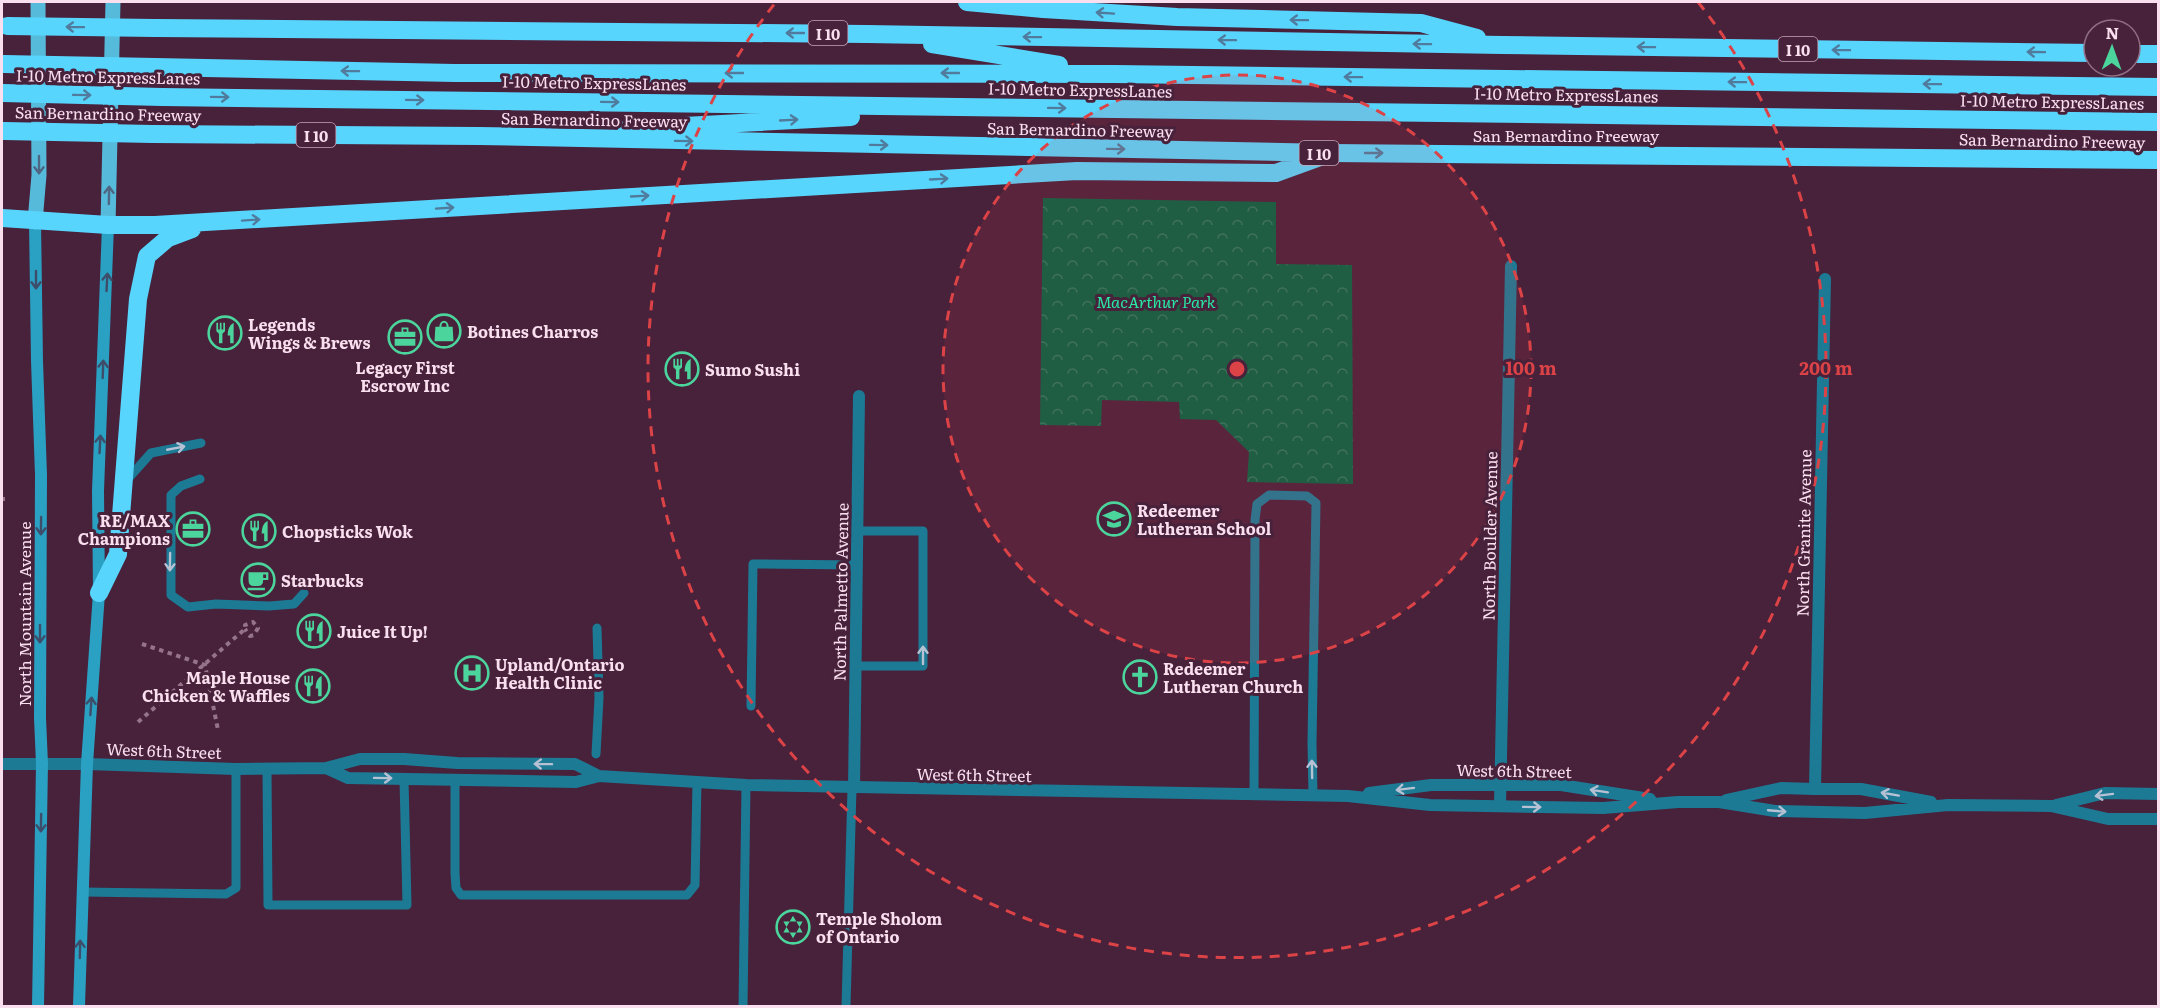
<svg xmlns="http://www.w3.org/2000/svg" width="2160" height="1008" font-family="Literata,serif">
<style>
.park{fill:url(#park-crowns)}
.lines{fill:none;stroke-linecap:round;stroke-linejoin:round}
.path{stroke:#957389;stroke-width:4;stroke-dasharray:4.5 4.5;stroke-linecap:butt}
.service{stroke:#1c7a95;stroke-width:9}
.minor{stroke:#1c7a95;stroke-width:12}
.tertiary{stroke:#1c7a95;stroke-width:12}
.secondary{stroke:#2aa0c2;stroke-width:12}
.primary{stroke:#56bbdb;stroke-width:15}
.motorway{stroke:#58d5fd;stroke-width:18}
.motorway-bridge{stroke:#58d5fd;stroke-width:18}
.oneway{stroke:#507b9c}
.oneway2{stroke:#4e6683}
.oneway3{stroke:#3e4d6a}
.oneway4{stroke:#b7c1d4}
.ring{fill:none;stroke:#db4346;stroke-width:3;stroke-dasharray:10 8}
.labels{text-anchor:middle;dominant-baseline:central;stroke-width:6;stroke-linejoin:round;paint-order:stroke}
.shield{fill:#48213b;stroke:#c5a6b9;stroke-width:1.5}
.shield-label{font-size:15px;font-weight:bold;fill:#fadfef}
.street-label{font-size:16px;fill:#fadfef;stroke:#48213b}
.park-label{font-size:16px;font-style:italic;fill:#28eaa5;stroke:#48213b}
.poi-label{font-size:16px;font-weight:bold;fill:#fadfef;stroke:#48213b;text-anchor:start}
.centre{fill:#db4346;stroke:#48213b;stroke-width:3}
.ring-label{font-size:18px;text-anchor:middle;font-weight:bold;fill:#db4346;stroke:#48213b;stroke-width:6;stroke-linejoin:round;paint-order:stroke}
</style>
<defs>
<pattern id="park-crowns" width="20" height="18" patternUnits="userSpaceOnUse" patternTransform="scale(1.5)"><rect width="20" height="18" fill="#066243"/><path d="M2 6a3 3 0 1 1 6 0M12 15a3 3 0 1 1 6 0" fill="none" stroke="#2b785e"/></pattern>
</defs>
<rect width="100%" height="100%" fill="#48213b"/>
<!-- park -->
<path class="park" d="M1043 198 1276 202V264L1352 265 1353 484 1247 482 1249 452 1216 420 1180 419 1179 402 1102 400 1101 426 1040 425Z"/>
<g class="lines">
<!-- path -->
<path class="path" d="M2 499H5
M142 644 205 665 218 730
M2 645H3
M138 722 245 629V625L253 622 258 628 254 635 250 636 245 629"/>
<!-- service -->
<path class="service" d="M200 479 181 486 171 495V595L188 607 216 604 269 606 294 604 304 593
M126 481 151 453 201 443
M855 666H923V531H857
M751 706 753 564 857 565
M596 754 599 698 597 628
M267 768 268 905H407L404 779
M455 780V874L456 888 461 895H687L695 885 697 782
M1254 795 1255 520 1257 504 1269 495 1307 496 1316 503 1312 743 1313 796
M82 892 226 894 236 888V769
M743 1006 746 785
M846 1006 852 788"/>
<!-- minor -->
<path class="minor" d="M854 788 859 396
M1815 789 1825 279
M1500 806 1511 266"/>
<!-- tertiary -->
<path class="tertiary" d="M2 764H87L236 769 326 768 360 759H404L457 763 575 764 599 776
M326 768 348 778 576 782 599 776 746 785 1348 796 1430 805 1603 808 1678 802H1719L1775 811 1865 813 1948 805 2051 806 2108 819H2158
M1369 793 1431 785H1561L1650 799
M1726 800 1781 788 1815 789H1861L1931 802
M2056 805 2105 793 2158 794"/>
<!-- secondary -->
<path class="secondary" d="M35 222 37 361 41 475 40 718 42 764 38 1006
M79 1006 87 764 99 593 98 491 108 225"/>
<!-- primary -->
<path class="primary" d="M35 222 39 175 38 2
M108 225 113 2"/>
<!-- motorway -->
<path class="motorway" d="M967 2 1043 9 1177 17 1421 23 1477 38
M155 28 867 34 1502 45 2094 53
M932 44 1059 65
M2130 54H2158
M155 67 455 73 1114 74 2158 87
M162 97 2158 122
M627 129 851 117
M153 134 479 136 1330 153 2158 160
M2 218 108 225H155L1077 171 1276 173 1320 157
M99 593 118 554 138 299 147 256 168 238 192 229"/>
<!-- motorway-bridge -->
<path class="motorway-bridge" d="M7 26 155 28
M4 64 155 67
M3 93 162 97
M4 131 153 134"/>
</g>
<!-- one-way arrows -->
<defs><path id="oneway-shaft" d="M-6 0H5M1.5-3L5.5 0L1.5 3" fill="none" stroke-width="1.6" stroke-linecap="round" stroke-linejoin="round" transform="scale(1.5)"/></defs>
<g class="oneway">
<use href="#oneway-shaft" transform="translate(1105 13) rotate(-176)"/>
<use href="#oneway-shaft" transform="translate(1299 20) rotate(-179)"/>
<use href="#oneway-shaft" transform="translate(75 27) rotate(-179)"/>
<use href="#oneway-shaft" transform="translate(795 33) rotate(-180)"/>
<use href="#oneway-shaft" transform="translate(1032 37) rotate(-179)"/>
<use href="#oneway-shaft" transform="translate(1227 40) rotate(-179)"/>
<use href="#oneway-shaft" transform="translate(1422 44) rotate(-179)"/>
<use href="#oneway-shaft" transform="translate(1646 47) rotate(-179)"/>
<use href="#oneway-shaft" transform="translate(1841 50) rotate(-179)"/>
<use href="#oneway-shaft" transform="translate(2036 52) rotate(-179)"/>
<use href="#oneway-shaft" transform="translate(350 71) rotate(-179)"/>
<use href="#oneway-shaft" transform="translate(734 73) rotate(-180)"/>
<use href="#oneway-shaft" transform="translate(950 73) rotate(-180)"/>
<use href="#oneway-shaft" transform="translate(1353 77) rotate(-179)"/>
<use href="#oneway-shaft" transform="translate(1737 82) rotate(-179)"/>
<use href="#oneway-shaft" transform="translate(1932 84) rotate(-179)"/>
<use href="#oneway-shaft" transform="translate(82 95) rotate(1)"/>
<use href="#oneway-shaft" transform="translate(220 97) rotate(1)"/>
<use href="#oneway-shaft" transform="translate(415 100) rotate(1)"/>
<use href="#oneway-shaft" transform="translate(610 102) rotate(1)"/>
<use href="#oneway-shaft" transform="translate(1057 108) rotate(1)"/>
<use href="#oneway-shaft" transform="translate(789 120) rotate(-3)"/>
<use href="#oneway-shaft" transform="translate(684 141) rotate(1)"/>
<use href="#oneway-shaft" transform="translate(879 145) rotate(1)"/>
<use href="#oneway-shaft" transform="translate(1116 149) rotate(1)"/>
<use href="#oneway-shaft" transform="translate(1374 153)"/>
<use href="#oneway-shaft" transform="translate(939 179) rotate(-3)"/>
<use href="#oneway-shaft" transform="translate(640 196) rotate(-3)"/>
<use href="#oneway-shaft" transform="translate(445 208) rotate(-4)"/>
<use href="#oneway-shaft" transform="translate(251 220) rotate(-4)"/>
</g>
<g class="oneway2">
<use href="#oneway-shaft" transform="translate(39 165) rotate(90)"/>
<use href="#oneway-shaft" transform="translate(109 195) rotate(-89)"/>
</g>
<g class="oneway3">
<use href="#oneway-shaft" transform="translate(36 280) rotate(90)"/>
<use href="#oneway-shaft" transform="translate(107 282) rotate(-87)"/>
<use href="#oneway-shaft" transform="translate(103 369) rotate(-88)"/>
<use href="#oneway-shaft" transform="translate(100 444) rotate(-87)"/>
<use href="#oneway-shaft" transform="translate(41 526) rotate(91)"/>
<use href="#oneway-shaft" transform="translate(40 634) rotate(90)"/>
<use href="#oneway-shaft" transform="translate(91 706) rotate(-86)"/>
<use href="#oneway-shaft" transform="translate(41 823) rotate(91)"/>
<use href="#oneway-shaft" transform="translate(80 949) rotate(-89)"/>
</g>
<g class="oneway4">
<use href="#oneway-shaft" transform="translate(176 448) rotate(-11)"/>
<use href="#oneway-shaft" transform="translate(170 562) rotate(91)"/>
<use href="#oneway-shaft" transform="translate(923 655) rotate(-90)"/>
<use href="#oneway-shaft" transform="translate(543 764) rotate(-179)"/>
<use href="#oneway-shaft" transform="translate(1312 769) rotate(-91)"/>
<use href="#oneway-shaft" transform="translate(383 778) rotate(1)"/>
<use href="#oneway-shaft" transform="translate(1405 789) rotate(173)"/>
<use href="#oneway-shaft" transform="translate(1599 791) rotate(-171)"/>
<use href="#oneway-shaft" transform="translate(1890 794) rotate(-170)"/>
<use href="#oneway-shaft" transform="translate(2104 795) rotate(173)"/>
<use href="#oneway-shaft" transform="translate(1532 807) rotate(1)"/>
<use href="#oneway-shaft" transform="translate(1777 811) rotate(5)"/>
</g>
<!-- distance rings -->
<circle cx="1237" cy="369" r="294" fill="#db4346" fill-opacity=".12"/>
<g class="ring">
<circle cx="1237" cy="369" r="294"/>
<path d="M1698 2A589 589 0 1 1 776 2"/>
</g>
<!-- icons -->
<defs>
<g id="shop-ring" transform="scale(1.725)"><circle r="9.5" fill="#48213b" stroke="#4bd49b" stroke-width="1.5"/><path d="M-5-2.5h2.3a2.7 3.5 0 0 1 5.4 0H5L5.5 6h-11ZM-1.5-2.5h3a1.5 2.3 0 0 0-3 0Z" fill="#4bd49b"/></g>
<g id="restaurant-ring" transform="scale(1.725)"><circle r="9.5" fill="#48213b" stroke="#4bd49b" stroke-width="1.5"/><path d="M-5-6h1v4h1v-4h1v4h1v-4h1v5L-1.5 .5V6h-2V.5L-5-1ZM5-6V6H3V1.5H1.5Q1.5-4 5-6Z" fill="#4bd49b"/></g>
<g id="office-ring" transform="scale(1.725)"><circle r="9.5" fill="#48213b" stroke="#4bd49b" stroke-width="1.5"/><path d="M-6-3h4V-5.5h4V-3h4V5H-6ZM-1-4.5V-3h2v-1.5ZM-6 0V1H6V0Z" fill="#4bd49b"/></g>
<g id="school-ring" transform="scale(1.725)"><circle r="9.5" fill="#48213b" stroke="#4bd49b" stroke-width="1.5"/><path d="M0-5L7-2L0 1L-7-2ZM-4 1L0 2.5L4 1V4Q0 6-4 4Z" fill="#4bd49b"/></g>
<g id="cafe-ring" transform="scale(1.725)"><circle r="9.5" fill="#48213b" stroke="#4bd49b" stroke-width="1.5"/><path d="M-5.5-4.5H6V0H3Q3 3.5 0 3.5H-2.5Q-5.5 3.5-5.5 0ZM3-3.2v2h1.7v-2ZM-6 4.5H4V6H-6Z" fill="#4bd49b"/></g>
<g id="hospital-ring" transform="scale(1.725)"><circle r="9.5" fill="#48213b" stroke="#4bd49b" stroke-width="1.5"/><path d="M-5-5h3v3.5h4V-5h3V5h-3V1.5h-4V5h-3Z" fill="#4bd49b"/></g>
<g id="church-ring" transform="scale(1.725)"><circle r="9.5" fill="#48213b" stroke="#4bd49b" stroke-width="1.5"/><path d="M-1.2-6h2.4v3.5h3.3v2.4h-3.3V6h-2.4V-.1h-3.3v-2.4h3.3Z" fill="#4bd49b"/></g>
<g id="synagogue-ring" transform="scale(1.725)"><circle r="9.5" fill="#48213b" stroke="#4bd49b" stroke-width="1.5"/><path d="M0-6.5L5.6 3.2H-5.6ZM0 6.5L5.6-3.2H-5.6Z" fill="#4bd49b"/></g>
</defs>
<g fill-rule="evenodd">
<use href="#shop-ring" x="444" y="331"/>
<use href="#restaurant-ring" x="225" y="333"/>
<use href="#office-ring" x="405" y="337"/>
<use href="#restaurant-ring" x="682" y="369"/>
<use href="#school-ring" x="1114" y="519"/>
<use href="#office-ring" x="193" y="529"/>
<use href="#restaurant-ring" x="259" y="531"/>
<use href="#cafe-ring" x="258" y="580"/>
<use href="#restaurant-ring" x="314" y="631"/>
<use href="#hospital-ring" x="472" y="673"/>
<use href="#church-ring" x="1140" y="677"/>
<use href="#restaurant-ring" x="313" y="686"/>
<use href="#synagogue-ring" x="793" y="927"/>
</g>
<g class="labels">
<!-- shield labels -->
<g class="shield">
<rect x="808.5" y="21" width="39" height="24" rx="4.5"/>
<rect x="1778.5" y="37" width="39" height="24" rx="4.5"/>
<rect x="296.5" y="123" width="39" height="24" rx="4.5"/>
<rect x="1299.5" y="141" width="39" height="24" rx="4.5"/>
</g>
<g class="shield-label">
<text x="828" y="33">I 10</text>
<text x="1798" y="49">I 10</text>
<text x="316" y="135">I 10</text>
<text x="1319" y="153">I 10</text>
</g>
<!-- street labels -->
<g class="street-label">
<text transform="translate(108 76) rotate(1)">I-10 Metro ExpressLanes</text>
<text transform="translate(594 82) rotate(1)">I-10 Metro ExpressLanes</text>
<text transform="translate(1080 89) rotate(1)">I-10 Metro ExpressLanes</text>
<text transform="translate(1566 94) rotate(1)">I-10 Metro ExpressLanes</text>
<text transform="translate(2052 101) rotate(1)">I-10 Metro ExpressLanes</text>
<text transform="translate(108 113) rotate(1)">San Bernardino Freeway</text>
<text transform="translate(594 119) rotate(1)">San Bernardino Freeway</text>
<text transform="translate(1080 129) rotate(1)">San Bernardino Freeway</text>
<text x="1566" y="135">San Bernardino Freeway</text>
<text transform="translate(2052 140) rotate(1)">San Bernardino Freeway</text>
<text transform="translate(1803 533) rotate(-89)">North Granite Avenue</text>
<text transform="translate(1489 536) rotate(-89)">North Boulder Avenue</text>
<text transform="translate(840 592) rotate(-89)">North Palmetto Avenue</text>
<text transform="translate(24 614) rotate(-90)">North Mountain Avenue</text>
<text transform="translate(164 750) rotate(2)">West 6th Street</text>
<text transform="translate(1514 770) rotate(1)">West 6th Street</text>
<text transform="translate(974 774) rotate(1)">West 6th Street</text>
</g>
<!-- park labels -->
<g class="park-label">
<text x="1156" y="301">MacArthur Park</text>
</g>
<!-- poi labels -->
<g class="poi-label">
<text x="248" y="324">Legends<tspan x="248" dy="18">Wings &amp; Brews</tspan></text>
<text x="467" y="331">Botines Charros</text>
<text x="405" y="367" text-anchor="middle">Legacy First<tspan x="405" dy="18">Escrow Inc</tspan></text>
<text x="705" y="369">Sumo Sushi</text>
<text x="1137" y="510">Redeemer<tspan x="1137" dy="18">Lutheran School</tspan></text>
<text x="170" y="520" text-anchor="end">RE/MAX<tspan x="170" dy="18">Champions</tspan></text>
<text x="282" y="531">Chopsticks Wok</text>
<text x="281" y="580">Starbucks</text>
<text x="337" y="631">Juice It Up!</text>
<text x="495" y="664">Upland/Ontario<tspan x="495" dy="18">Health Clinic</tspan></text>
<text x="1163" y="668">Redeemer<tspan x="1163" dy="18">Lutheran Church</tspan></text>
<text x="290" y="677" text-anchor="end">Maple House<tspan x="290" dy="18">Chicken &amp; Waffles</tspan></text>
<text x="816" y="918">Temple Sholom<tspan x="816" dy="18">of Ontario</tspan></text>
</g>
</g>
<circle cx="1237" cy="369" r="9" class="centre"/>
<g class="ring-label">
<text x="1531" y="375">100 m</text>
<text x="1826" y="375">200 m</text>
</g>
<!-- border -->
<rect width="2160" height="1008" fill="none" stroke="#fadfef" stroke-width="6"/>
<!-- north arrow -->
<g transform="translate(2112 48) rotate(1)"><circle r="28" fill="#48213b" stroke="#8f6d83" stroke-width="1.5"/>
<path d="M0-4.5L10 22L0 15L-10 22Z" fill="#4bd49b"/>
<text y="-9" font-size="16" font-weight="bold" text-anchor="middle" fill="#fadfef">N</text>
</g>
</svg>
